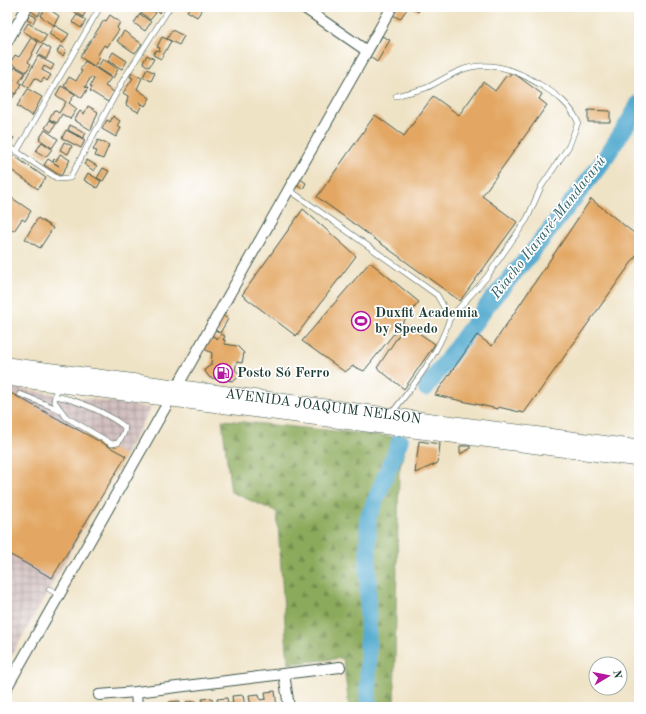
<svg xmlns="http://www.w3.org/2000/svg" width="646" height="714" font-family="'Old Standard TT',serif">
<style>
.industrial{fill:url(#industrial-grid)}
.forest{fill:url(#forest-firs);stroke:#567448}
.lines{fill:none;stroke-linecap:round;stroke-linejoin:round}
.river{stroke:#52aacf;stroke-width:17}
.building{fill:#e3a764}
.lane-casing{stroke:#3e564a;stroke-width:6}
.street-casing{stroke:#3e564a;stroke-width:12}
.primary-casing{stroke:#3e564a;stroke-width:16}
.lane{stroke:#fff;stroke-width:5}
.street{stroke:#fff;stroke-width:10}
.primary{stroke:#fff;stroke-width:15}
.labels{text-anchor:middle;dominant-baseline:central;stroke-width:3.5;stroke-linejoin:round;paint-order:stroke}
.poi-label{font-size:14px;font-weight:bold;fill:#1f3d34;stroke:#fff;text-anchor:start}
.street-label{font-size:14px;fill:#1f3d34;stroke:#fff}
.water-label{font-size:15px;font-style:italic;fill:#31636a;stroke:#fff}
</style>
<defs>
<pattern id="industrial-grid" width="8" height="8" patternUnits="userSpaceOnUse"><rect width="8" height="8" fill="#d2bfbf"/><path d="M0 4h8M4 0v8" fill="none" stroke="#aa9c9c"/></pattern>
<pattern id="forest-firs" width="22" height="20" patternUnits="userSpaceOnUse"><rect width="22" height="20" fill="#8caa5c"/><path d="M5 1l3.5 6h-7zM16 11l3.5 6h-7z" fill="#728c4d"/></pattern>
</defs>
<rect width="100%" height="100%" fill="#fff"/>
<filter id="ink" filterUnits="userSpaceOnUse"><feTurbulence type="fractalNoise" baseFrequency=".025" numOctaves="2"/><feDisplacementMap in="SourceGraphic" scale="8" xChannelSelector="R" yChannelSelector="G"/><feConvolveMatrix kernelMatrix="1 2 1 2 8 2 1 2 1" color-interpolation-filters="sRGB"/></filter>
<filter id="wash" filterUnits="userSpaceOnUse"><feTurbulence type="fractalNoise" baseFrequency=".012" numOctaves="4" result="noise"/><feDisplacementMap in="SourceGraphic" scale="16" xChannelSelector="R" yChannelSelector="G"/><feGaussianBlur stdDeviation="0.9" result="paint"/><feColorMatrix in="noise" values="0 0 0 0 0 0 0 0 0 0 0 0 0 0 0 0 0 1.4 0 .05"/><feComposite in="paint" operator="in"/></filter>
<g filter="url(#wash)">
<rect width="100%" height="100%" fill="#efe3c6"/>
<!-- industrial -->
<path class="industrial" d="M7 387 151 408 7 664Z"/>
<!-- forest -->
<path class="forest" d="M222 420 407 438 399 472 394 707H349L343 658 288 664 277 512 231 492Z"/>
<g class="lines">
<!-- river -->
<path class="river" d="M426 388 489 303 533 251 601 164 628 123 639 103
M368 707V518L400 441"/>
</g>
<g id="blocks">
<!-- building -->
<path class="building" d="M34 7 41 10 38 16 31 11Z
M46 7 59 16 54 25 40 16Z
M74 7H88L83 17 72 10Z
M116 7H126L123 11Z
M142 7H148L156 13 150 20 139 11Z
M153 7H164L159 13Z
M190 7H204L197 17 187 11Z
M398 7 407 9 400 19 393 15Z
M412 7H421L418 12Z
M30 14 36 17 33 23 27 20Z
M140 14 151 22 145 31 134 23Z
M77 15 86 20 81 28 72 22Z
M110 15 120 22 117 28 119 30 107 47 104 45 97 56 100 58 94 66 80 57 104 20 106 21Z
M28 23 47 35 42 43 23 31Z
M54 25 69 34 63 43 49 34Z
M172 30 184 36 179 45 167 39Z
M124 31 142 44 135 53 117 41Z
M382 36 390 40 377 62 370 57Z
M162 37 171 41 161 59 153 55 156 50 159 51 160 48 157 47Z
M31 38 38 42 28 62 31 64 26 72 10 63 15 55 19 57Z
M43 44 51 49 46 59 37 54Z
M60 46 66 50 63 56 57 52Z
M113 52 127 61 122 69 108 61Z
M147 55 154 59 149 67 143 63Z
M38 56 54 65 51 70 44 66 42 70 51 75 47 81 44 78 41 82 35 78 29 88 23 84Z
M103 59 118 69 113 78 97 68Z
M85 61 111 78 105 86 114 92 108 102 90 91 92 87 90 86 94 79 91 77 85 87 88 88 82 98 64 86 69 77 76 81 82 71 80 70Z
M15 67 25 73 19 82 22 84 16 94 8 89 14 79 10 77Z
M147 69 155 73 151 81 143 77Z
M512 72 542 94 539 99 547 105 482 196 517 222 460 301 317 197 375 115 404 136 433 96 459 115 483 82 495 91 506 76 508 77Z
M132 73 142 78 137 89 150 98 145 106 139 102 142 105 138 112 126 105 128 96 123 93 133 78 130 77Z
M61 86 75 94 69 103 77 109 70 119 62 114 57 123 49 119 54 110 59 113 66 102 56 95Z
M7 89 15 94 9 103 7 102Z
M28 89 42 97 32 116 17 106Z
M88 106 98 112 91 130 74 120 80 111 84 114Z
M588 110 610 111V122H588Z
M113 116 120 121 117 126 121 128 116 137 102 129 107 120 110 122Z
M7 117 12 120 7 128Z
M50 120 56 124 51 132 45 128Z
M70 125 86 133 83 138 68 130Z
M45 130 58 139 52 148 39 139Z
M66 130 85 140 81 148 62 138Z
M7 133 14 138 10 143 7 141Z
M98 140 109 145 103 159 95 156 97 151 93 150Z
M42 142 52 149 46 157 36 151Z
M64 142 72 146 68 154 60 150Z
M7 151 46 178 38 189 7 167Z
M60 154 70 160 61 176 44 165 48 159 59 166 53 162 54 159 56 161Z
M87 160 97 166 94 171 84 164Z
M103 168 109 171 103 181 97 178Z
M88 173 101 181 97 188 84 180Z
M300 179 306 183 303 189 296 185Z
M12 198 31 211 25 221 22 219 14 231 7 227V199L10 201Z
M591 199 639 237V252L524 413 498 407V409L435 395 477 335 492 346Z
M303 209 356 256 296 336 242 295Z
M38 218 53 228 40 248 25 239Z
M370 262 419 302 364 371 353 366 345 372 302 341Z
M221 314 228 319 220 333 212 328Z
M406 324 435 344 404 389 377 368Z
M209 334 218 339 221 334 225 336 223 340H225V344L237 346 244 353 242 363 237 362 235 370 241 375 234 381 210 378 204 370 211 365 212 353 202 348Z
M7 391 126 456 52 578 7 553Z
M419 441 440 444 438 463 415 473Z
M460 446H470V449L460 454Z
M275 691 277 707H251L249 695 259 694 260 700 266 699 265 692Z
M243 695 245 707H218L217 699 227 698 228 704 233 703 232 696Z
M212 698 213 707H203L202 699Z
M180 701V707H170L169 702Z
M196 701 197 707H187L186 702Z
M163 704 164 707H154V705Z"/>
</g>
</g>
<g filter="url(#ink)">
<use href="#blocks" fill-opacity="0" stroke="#3e564a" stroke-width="1"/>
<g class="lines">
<!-- lane casing -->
<g class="lane-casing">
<path id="lane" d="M396 96C406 93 417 91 426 88 437 83 447 76 459 71 487 59 515 69 539 84 556 94 570 104 578 122L569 146 541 187 527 219 486 278 450 318
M7 145 58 179 70 178 125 77 170 7
M17 151 100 7
M288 189 437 295 450 318C438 354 415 384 391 414
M20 394 60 410
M55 396C78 400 107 413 125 427L124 433 118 443 112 444 66 417 54 401 57 385
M49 589 59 595"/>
</g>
<!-- street casing -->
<g class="street-casing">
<path id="street" d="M303 7 367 51
M7 42 27 7
M284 674 289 707
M7 687 392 7
M99 695 136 692
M137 707 136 692 340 667"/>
</g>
<!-- primary casing -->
<g class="primary-casing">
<g id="primary">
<path id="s1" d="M7 365 639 448"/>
<path d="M7 378 639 459"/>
</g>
</g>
<!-- lane -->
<use href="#lane" class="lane"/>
<!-- street -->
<use href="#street" class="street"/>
<!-- primary -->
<use href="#primary" class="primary"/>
</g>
</g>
<!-- icons -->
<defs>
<g id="stadium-ring" transform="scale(1)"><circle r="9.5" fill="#fff" stroke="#b5179e" stroke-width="1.5"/><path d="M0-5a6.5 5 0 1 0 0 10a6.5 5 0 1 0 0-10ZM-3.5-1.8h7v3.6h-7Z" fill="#b5179e"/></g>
<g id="fuel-ring" transform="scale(1)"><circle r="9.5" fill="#fff" stroke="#b5179e" stroke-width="1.5"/><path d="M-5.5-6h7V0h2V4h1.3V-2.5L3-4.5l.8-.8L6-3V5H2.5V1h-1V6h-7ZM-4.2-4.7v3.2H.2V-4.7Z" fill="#b5179e"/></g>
</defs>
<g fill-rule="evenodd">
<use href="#stadium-ring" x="361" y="321"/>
<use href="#fuel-ring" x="223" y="373"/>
</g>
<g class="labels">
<!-- poi labels -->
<g class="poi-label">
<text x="375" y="313">Duxfit Academia<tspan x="375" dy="16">by Speedo</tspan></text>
<text x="237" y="373">Posto Só Ferro</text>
</g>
<!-- street labels -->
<g class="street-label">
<text stroke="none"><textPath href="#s1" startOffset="319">AVENIDA JOAQUIM NELSON</textPath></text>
</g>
<!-- water labels -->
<g class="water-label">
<text transform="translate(549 228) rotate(-52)">Riacho Itararé-Mandacarú</text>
</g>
</g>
<!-- margin -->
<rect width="646" height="714" fill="none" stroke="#fff" stroke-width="24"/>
<!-- north arrow -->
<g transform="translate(608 676) rotate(80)"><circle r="19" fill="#ffffff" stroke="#a5b1ae"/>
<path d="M0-3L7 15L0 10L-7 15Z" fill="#b5179e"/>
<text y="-6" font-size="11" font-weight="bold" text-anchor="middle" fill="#1f3d34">N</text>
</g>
</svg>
